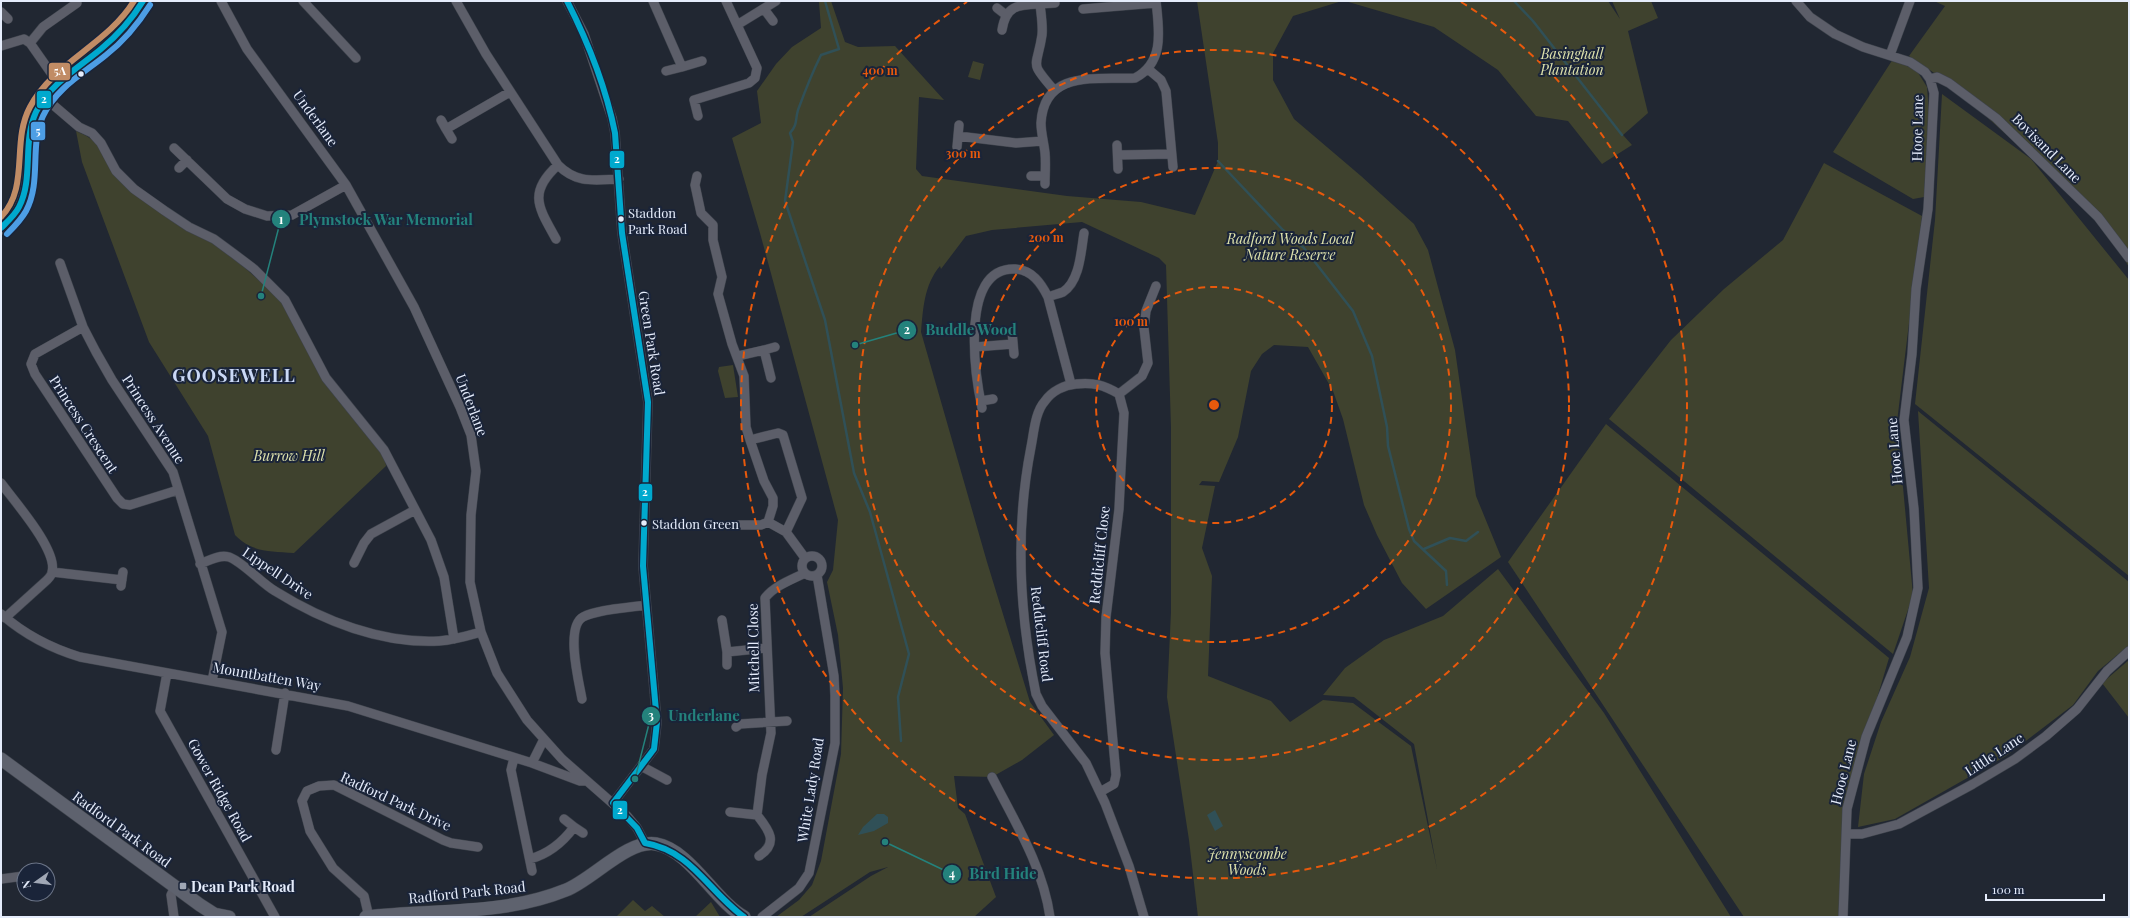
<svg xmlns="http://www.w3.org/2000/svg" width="2130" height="918" font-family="'Playfair Display',serif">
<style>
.green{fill:#3f422e}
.water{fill:#305057}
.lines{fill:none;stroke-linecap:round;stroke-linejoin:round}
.stream{stroke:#305057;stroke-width:2.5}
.street-casing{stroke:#3e434c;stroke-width:10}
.secondary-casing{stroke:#3e434c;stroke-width:14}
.street{stroke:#5c5e69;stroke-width:9}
.secondary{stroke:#5e626e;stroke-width:13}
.bus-1-casing{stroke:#1a2439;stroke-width:9}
.bus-2-casing{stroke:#1a2439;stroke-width:9}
.bus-3-casing{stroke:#1a2439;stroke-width:9}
.bus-1{stroke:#00a9ce;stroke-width:6}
.bus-2{stroke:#4d9ee5;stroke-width:6}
.bus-3{stroke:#c18c65;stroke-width:6}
.ring{fill:none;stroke:#e8590c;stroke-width:2;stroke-dasharray:7 5}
.bus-dot{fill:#e5ecfb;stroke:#1a2439;stroke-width:1.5}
.poi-dot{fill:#a0a7b5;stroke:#1a2439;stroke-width:1.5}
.labels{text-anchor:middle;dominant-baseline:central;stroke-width:4;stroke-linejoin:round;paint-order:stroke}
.bus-label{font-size:13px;fill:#e5ecfb;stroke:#1a2439;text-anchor:start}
.park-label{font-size:14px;font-style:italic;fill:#dee2ac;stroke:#1a2439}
.street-label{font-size:14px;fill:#e5ecfb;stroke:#1a2439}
.poi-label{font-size:14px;font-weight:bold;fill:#e5ecfb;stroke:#1a2439;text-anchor:start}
.district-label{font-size:18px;font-weight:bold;letter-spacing:1px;fill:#cad8f5;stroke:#1a2439}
.centre{fill:#e8590c;stroke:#1a2439;stroke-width:2}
.ring-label{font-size:12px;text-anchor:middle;font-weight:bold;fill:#e8590c;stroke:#1a2439;stroke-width:4;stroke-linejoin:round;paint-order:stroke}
.leader{fill:none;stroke:#24827c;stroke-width:1.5}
.callout-dot{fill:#24827c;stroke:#1a2439;stroke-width:1.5}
.mark-label{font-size:12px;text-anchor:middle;font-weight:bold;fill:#fff}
.callout-label{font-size:15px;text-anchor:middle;font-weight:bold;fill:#24827c;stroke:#1a2439;stroke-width:4;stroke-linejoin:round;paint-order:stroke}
.line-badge{stroke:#1a2439;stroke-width:1.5}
.badge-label{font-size:11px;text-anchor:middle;font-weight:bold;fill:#fff}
</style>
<rect width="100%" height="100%" fill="#212732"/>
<!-- green -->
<path class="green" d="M823 1H831L845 42 858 47 895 46 944 100 919 97 916 169 922 176 1067 196 1141 202 1195 215 1218 161V143L1197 1H1342L1293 16 1273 53V80L1294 119 1361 176 1414 224 1428 250 1455 350 1476 496 1501 557 1426 609 1402 583 1377 535 1364 505 1343 419 1333 391 1308 347 1274 345 1262 354 1251 371 1238 437 1219 482 1202 481 1199 485 1215 486 1202 548 1212 576 1208 676 1271 701 1290 722 1323 700 1353 703 1411 746 1437 869 1414 744 1354 697 1323 695 1345 668 1384 640 1443 616 1498 569 1604 713 1731 917H1198L1189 840 1167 697 1171 612V428L1166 265 1159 258 1082 222 992 230 966 236 941 269 940 266C924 285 923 309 921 332L987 562 1030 702 1054 735 1022 760 992 777 954 776 958 808 965 814 996 897 974 917H809L871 876 888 867 870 872 801 917H776L799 900 812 885 821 861 841 754 843 688 838 635 827 582 833 570 838 520 760 233 732 138 761 123 757 91 776 64 792 47 821 28 819 2Z
M1345 1H1608L1620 19 1612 1H1651L1658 18 1628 31 1648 113 1623 135 1632 145 1602 164 1568 121 1536 116 1498 70 1434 27Z
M1934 1H2129V267L2098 217 1949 83 1909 56 1945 6Z
M1893 59 1917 71 1927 87 1929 112 1924 197 1913 199 1833 152Z
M973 61 984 64 980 80 968 77Z
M1942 94 2031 159 2129 280V576L1915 404 1935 220Z
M76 131C97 140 100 146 110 165L236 260 282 301 304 343 385 458 386 466 294 553C270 551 253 553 235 535L208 436 149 342 82 162Z
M1824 163 1922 216 1897 422 1913 595 1893 654 1609 419 1671 340 1724 289 1783 240Z
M733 365 738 397 725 398 718 371 719 367Z
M1918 411 2129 582V645L2098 671 2073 705 2006 756 1895 819 1858 827 1864 774 1881 722 1910 657 1929 588Z
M1606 424 1889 658 1844 809 1840 917H1744L1508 562Z
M2129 660V718L2102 683Z
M633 900 645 911 652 906 665 917H616Z
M711 902 720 917H695Z"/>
<!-- water -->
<path class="water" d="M1215 810 1223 826 1215 831 1207 815Z
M877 814H884L888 817V823L874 831 858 835 863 827Z"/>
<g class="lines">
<!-- stream -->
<path class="stream" d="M825 1 839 49 821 55C812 73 805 91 798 110 795 120 798 124 790 133L793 142 785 201 825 320 854 473 870 512 909 654 898 697 901 741
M1514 1 1533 21 1622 135
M1218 161 1283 230 1304 248 1353 311 1372 356 1387 427 1388 446 1409 529 1414 541 1446 571 1447 585
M1424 549 1450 538 1466 541 1478 532"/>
<!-- street casing -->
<g class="street-casing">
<path id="street" d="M221 1 247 49 346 185 414 307 460 407 471 435 476 471 471 515 470 582 481 632 497 673 527 720 544 739 562 759 627 816 637 828 645 843
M303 1 356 58
M456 1 486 54 558 165C577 184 594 180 619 179
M567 1 584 34 612 118 615 133 622 233 648 402 643 566 657 722 654 749 613 803
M653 1 682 67 702 61
M1796 1 1810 17 1835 34 1863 47 1910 62 1925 72 1930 79 1934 93 1928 209 1916 289 1912 354 1904 420 1914 509 1918 588 1907 637 1866 737 1847 809 1843 917
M1040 4 1055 3
M997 8 1006 15
M764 9 773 21
M1083 9 1156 3
M1 12 8 19
M737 25 776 1
M1002 30C1006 5 1018 5 1040 4 1041 14 1043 25 1042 35 1037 69 1028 60 1054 90
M1 46 24 39 30 43
M1890 55 1910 1
M1148 69 1161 80 1166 91 1173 167
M666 71 682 67
M1930 79 1937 77 1949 83 1996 118 2098 217 2129 258
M58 83 30 43 43 27 77 3
M45 98 79 127 92 133 101 143 116 171 134 189 165 211 189 227 214 239 233 253 254 269 285 300 326 378 384 450 431 540 444 577 454 639
M698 116 694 100 749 83 755 78 757 68 726 1
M441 120 446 129 510 92
M446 129 452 139
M958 136 1016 143 1043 141
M1117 145 1118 169
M957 147 959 125
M174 148 227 199 245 209 267 216 292 215 346 185
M1118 155 1171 154
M179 168 187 160
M697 176 695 185 701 213 713 225V240L722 277 718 294 732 344 744 376 746 427 750 440 778 433 783 435 802 498 786 532 805 558
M1031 176H1045
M1045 184C1045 174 1046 163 1045 153 1044 143 1041 133 1041 123 1044 69 1097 80 1135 78 1165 62 1159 30 1156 1
M556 239C539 208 527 193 558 165
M60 263 83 327 96 352 112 380 173 472 222 632 212 681
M1048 297C1053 295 1058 294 1063 292 1080 281 1081 251 1084 233
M83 327 35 354 31 364 35 374 117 498 123 504 130 505 178 490
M1012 331 1014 354
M975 347 1013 344
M764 350 775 347
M738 356 764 350 771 378
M1119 394 1142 376 1148 363 1144 328 1146 311 1156 286
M981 401 993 399
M982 408C975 375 959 267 1015 269 1032 270 1041 283 1048 297L1071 384
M750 440 764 481 773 498V506L768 522 786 532
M1 483C14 501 58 550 52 572 52 574 49 578 47 580L5 618
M737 525H761L768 522
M802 566a10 10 0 1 1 20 0a10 10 0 1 1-20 0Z
M354 563 364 543 371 534 415 510
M200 564C208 561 219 554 229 557 243 562 261 583 275 591 323 621 382 644 439 641 454 640 467 636 481 632
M52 572 122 580
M121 586 123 572
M1 614C25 635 50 648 80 657L348 706 532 763 580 781H585
M722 620 727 652 766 648
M727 652V665
M167 673 160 711 275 917
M582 699C579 682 565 627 583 617 598 609 628 608 646 605
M736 727 740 724 787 721
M276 750 285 693
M514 758 511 770 532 871
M532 763 544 739
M641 766 667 780
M992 777C1015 822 1043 867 1050 917
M1100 792 1114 784 1116 775 1105 653 1106 617 1119 509 1121 468 1124 413 1119 394C1104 385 1093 382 1076 384 1064 385 1052 391 1045 401 1035 412 1034 432 1031 447 1015 529 1019 612 1036 694L1042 706 1086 763 1105 803 1129 866 1144 917
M730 812 757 815
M564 819 574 827
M1846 834H1862L1899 824 1973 784 2015 759 2046 736 2077 709 2107 671 2129 651
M759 856C779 843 769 830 757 815L762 775 771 733 765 598C774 586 791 580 805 573
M530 859C548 854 563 842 574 827L583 833
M1 879 24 876
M174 917 171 895 175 887
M369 917 364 896 333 868 310 831 302 801 307 791 319 786 334 785 443 840 451 843 478 847
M762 917 799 888 809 873 835 743V696L834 676 817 575"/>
</g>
<!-- secondary casing -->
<g class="secondary-casing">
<path id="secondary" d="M1 228C8 221 16 214 20 205 33 177 21 143 36 112 51 82 76 69 101 49 118 35 132 20 143 1
M1 759 200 905 214 914 229 917
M366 917C433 909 502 916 566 890 592 880 628 839 656 844 690 850 715 901 744 917"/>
</g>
<!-- street -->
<use href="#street" class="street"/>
<!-- secondary -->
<use href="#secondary" class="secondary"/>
<!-- bus-1 casing -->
<g class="bus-1-casing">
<path id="bus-1" d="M567 1C588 42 606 88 615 133L622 233 648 402 643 566 657 722 654 749 613 803 637 828 645 843C692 851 708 891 744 917
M1 228C7 222 15 215 19 207 34 178 22 142 36 112 50 84 78 68 101 49 118 35 132 19 143 1"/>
</g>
<!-- bus-2 casing -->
<g class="bus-2-casing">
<path id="bus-2" d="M7 234C14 227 21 220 26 211 42 181 29 146 43 116 56 88 84 73 106 55 124 41 138 24 150 5"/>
</g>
<!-- bus-3 casing -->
<g class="bus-3-casing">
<path id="bus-3" d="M1 217C30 187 11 142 30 107 54 62 107 45 134 1"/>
</g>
<!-- bus-1 -->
<use href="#bus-1" class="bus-1"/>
<!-- bus-2 -->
<use href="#bus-2" class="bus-2"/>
<!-- bus-3 -->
<use href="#bus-3" class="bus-3"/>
</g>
<!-- distance rings -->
<g class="ring">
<circle cx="1214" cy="405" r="118"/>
<circle cx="1214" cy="405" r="237"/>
<circle cx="1214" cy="405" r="355"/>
<path d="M1461 2A473 473 0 1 1 967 2"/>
</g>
<!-- markers -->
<g class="bus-dot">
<circle cx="81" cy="74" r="3.5"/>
<circle cx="621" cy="219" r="3.5"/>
<circle cx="644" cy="523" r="3.5"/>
</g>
<rect class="poi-dot" x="179" y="882" width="8" height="8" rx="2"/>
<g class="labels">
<!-- bus labels -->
<g class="bus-label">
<text x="628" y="212">Staddon<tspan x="628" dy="16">Park Road</tspan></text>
<text x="652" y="523">Staddon Green</text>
</g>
<!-- park labels -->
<g class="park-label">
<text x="1572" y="53">Basinghall<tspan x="1572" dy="16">Plantation</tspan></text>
<text x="1290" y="238">Radford Woods Local<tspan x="1290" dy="16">Nature Reserve</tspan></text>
<text x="289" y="455">Burrow Hill</text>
<text x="1247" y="853">Jennyscombe<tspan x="1247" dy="16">Woods</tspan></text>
</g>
<!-- street labels -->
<g class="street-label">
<text transform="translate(316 118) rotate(54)">Underlane</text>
<text transform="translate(1917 128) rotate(-89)">Hooe Lane</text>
<text transform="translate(2047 148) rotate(45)">Bovisand Lane</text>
<text transform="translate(652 343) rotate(81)">Green Park Road</text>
<text transform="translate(472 405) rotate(69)">Underlane</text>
<text transform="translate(154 419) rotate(57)">Princess Avenue</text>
<text transform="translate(84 424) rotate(57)">Princess Crescent</text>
<text transform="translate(1894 451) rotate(-95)">Hooe Lane</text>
<text transform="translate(1099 555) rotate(-84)">Reddicliff Close</text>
<text transform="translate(278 573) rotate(34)">Lippell Drive</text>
<text transform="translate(1042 634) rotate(83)">Reddicliff Road</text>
<text transform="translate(753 648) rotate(-91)">Mitchell Close</text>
<text transform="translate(267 676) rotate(10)">Mountbatten Way</text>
<text transform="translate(1994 754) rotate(-33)">Little Lane</text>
<text transform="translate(1843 772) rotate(-76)">Hooe Lane</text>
<text transform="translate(220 790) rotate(61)">Gower Ridge Road</text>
<text transform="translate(810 790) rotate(-81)">White Lady Road</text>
<text transform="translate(396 801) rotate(25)">Radford Park Drive</text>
<text transform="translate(122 829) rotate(36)">Radford Park Road</text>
<text transform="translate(467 892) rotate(-6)">Radford Park Road</text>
</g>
<!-- poi labels -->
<g class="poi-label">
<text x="191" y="886">Dean Park Road</text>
</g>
<!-- district labels -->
<g class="district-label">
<text x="234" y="375">GOOSEWELL</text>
</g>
</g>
<circle cx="1214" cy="405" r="6" class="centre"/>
<g class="ring-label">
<text x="880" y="75">400 m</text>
<text x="963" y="158">300 m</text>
<text x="1046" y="242">200 m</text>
<text x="1131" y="326">100 m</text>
</g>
<!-- callouts -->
<path class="leader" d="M261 296L281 219M855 345L907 330M635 779L651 716M885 842L952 874"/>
<g class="callout-dot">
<circle cx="261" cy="296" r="4"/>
<circle cx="855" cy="345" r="4"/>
<circle cx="635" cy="779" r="4"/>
<circle cx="885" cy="842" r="4"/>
<circle cx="281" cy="219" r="10"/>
<circle cx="907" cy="330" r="10"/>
<circle cx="651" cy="716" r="10"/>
<circle cx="952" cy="874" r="10"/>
</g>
<g class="mark-label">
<text x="281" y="224">1</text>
<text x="907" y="334">2</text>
<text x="651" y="720">3</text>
<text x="952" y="878">4</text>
</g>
<g class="callout-label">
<text x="386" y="225">Plymstock War Memorial</text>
<text x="971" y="335">Buddle Wood</text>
<text x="704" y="721">Underlane</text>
<text x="1003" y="879">Bird Hide</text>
</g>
<g class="line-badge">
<rect x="48" y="62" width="23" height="19" rx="4" fill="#c18c65"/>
<rect x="36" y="90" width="16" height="19" rx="4" fill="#00a9ce"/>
<rect x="30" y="121" width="16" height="20" rx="4" fill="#4d9ee5"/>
<rect x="609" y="150" width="16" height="19" rx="4" fill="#00a9ce"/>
<rect x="638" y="483" width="15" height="19" rx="4" fill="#00a9ce"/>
<rect x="612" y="800" width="16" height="20" rx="4" fill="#00a9ce"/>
</g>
<g class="badge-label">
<text x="60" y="75">5A</text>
<text x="44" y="103">2</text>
<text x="38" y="135">5</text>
<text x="617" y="163">2</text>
<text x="645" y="496">2</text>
<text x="620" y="814">2</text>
</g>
<!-- border -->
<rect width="2130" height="918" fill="none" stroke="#e5ecfb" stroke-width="4"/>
<!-- north arrow -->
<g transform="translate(36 882) rotate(256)"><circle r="19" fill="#1a2439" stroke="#6b7487"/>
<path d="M0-3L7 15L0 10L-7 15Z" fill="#a0a7b5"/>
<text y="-6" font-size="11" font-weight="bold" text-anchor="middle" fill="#e5ecfb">N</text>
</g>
<!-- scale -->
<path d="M1986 894v6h118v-6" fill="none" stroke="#e5ecfb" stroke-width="2"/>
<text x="1992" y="894" font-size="12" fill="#e5ecfb" stroke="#1a2439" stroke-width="3" paint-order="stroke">100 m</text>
</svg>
